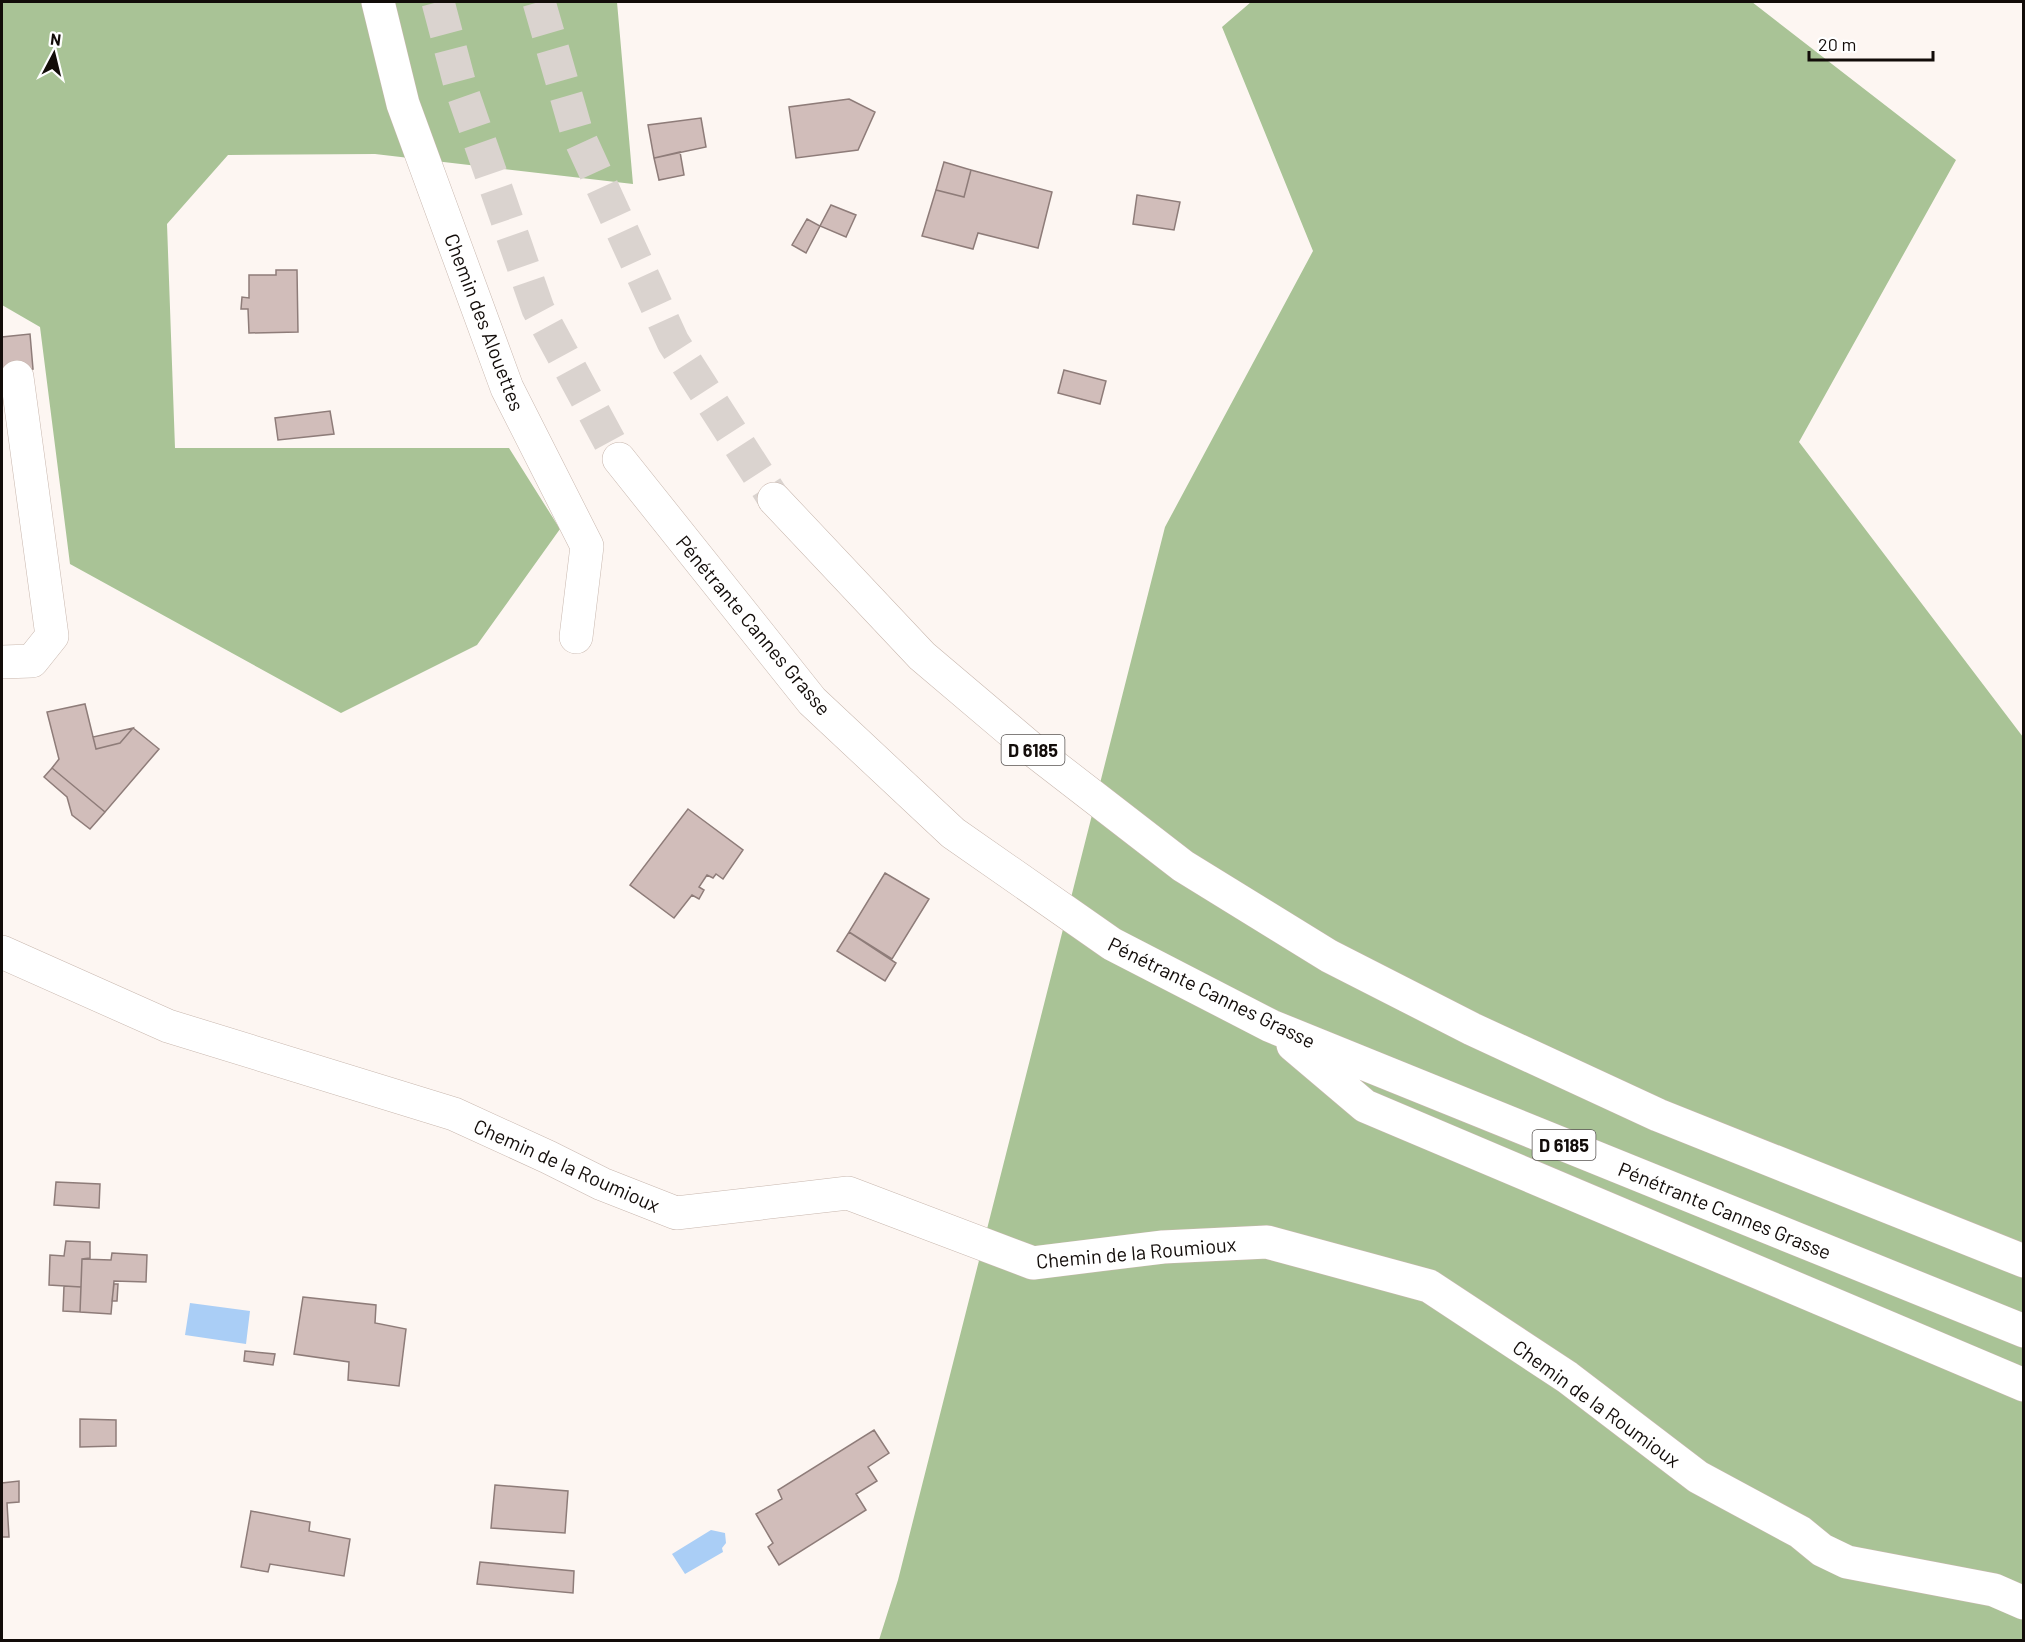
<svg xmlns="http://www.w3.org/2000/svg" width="2025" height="1642" font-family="Barlow,sans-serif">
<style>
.forest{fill:#a9c396}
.water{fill:#aacef6}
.building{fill:#d1bdba;stroke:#8e7c79;stroke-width:1.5}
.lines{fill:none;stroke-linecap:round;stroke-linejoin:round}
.trunk-tunnel{stroke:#dad3cf;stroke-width:33;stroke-dasharray:33 16;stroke-linecap:butt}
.minor-casing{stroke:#c8b7ae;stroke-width:34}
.trunk-casing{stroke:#c8b7ae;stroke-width:34}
.minor{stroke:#fff;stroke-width:33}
.trunk{stroke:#fff;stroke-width:33}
.labels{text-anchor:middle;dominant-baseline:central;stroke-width:6;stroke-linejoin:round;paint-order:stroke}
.shield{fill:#fff;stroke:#595553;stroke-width:1.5}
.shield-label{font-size:18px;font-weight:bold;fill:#120c09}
.street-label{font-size:20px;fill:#120c09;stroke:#fff}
</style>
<rect width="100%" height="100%" fill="#fdf6f2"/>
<!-- forest -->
<path class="forest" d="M2 2H617L633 184 375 154 228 155 167 224 175 448H509L560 529 477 645 341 713 70 564 40 327 2 305Z
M1251 2H1752L1956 160 1799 442 2023 737V1640H879L898 1580 1165 527 1313 251 1222 27Z"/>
<!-- water -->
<path class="water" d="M190 1303 250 1311 246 1344 185 1335Z
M711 1530 725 1533 726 1543 722 1548 723 1552 685 1574 672 1554Z"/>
<!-- building -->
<path class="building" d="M849 99 875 112 858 150 796 158 789 107Z
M701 118 706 147 654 158 648 125Z
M680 152 684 175 659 180 654 158Z
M944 162 971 170 964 197 936 190Z
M971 170 1052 192 1038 248 978 233 973 249 922 236 936 190 964 197Z
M1137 195 1180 202 1174 230 1133 224Z
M831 205 856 215 846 237 820 226Z
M807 219 820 226 806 253 792 245Z
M276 270H297L298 332 249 333 248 309H241L242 297 249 298V275H276Z
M30 334 33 369 2 372V337Z
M1064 370 1106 381 1100 404 1058 393Z
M330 411 334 434 278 440 275 418Z
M85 704 96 749 120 743 133 728 159 749 105 812 52 768 59 759 47 712Z
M133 728 120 743 96 749 93 737Z
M52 768 105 812 90 829 72 815 67 797 44 777Z
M688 809 743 850 723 879 716 874 713 878 707 875 699 887 704 890 699 899 692 895 674 918 630 885Z
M885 873 929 899 892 959 849 932Z
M849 932 896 963 885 981 837 951Z
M56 1182 100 1184 99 1208 54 1205Z
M66 1241 90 1242V1258L82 1259 81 1287 49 1285 50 1255 64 1256Z
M112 1253 147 1255 146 1282 114 1281 111 1314 80 1312 82 1259 111 1260Z
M114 1284H118L117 1301H112Z
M64 1286 81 1287 80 1312 63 1311Z
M303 1297 376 1305 375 1323 406 1329 399 1386 348 1380 349 1362 294 1354Z
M245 1351 275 1354 273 1365 244 1361Z
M80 1419 116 1420V1446L80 1447Z
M874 1430 889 1453 868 1467 877 1481 856 1494 866 1510 779 1565 768 1547 773 1543 756 1514 782 1499 778 1490Z
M19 1481V1502L7 1503 9 1537H2V1483Z
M495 1485 568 1491 565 1533 491 1528Z
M251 1511 310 1522 309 1531 350 1539 344 1576 270 1564 268 1572 241 1567Z
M480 1562 574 1571 573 1593 477 1584Z"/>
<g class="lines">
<!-- trunk-tunnel -->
<path class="trunk-tunnel" d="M438 2 460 85 538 309 619 459
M539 2 576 130 673 342 774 499"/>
<!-- minor casing -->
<g class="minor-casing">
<path id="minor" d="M378 2 403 104 507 388 587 546 576 637
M2 662 32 661 52 636 17 377
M2 952 168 1026 454 1114 548 1157 602 1184 676 1213 848 1193 1033 1263 1163 1247 1267 1242 1429 1286 1567 1377 1698 1477 1800 1532 1822 1550 1847 1562 1994 1590 2024 1603"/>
</g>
<!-- trunk casing -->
<g class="trunk-casing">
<path id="trunk" d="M619 459 812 701 953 833 1112 944 1271 1026 2024 1331
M774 499 922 656 1033 750 1183 866 1329 956 1472 1029 1658 1115 2024 1261
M1293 1045 1365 1106 2024 1385"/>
</g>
<!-- minor -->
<use href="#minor" class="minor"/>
<!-- trunk -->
<use href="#trunk" class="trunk"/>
</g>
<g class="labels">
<!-- shield labels -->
<g class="shield">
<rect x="1001.5" y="735" width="63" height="30" rx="4.5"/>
<rect x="1532.5" y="1130" width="63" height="30" rx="4.5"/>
</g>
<g class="shield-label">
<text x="1033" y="750">D 6185</text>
<text x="1564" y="1145">D 6185</text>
</g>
<!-- street labels -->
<g class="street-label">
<text transform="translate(485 322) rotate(69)">Chemin des Alouettes</text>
<text transform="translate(754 625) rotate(50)">Pénétrante Cannes Grasse</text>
<text transform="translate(1212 992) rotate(26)">Pénétrante Cannes Grasse</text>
<text transform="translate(567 1165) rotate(24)">Chemin de la Roumioux</text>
<text transform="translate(1725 1210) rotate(22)">Pénétrante Cannes Grasse</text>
<text transform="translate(1136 1252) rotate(-5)">Chemin de la Roumioux</text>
<text transform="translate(1597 1403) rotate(36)">Chemin de la Roumioux</text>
</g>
</g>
<!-- border -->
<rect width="2025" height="1642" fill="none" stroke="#120c09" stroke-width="6"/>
<!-- north arrow -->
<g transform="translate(54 54) rotate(7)" stroke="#ffffff" stroke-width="4.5" paint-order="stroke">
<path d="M0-4.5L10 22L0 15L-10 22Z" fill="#120c09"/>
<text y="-9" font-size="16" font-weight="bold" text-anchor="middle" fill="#120c09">N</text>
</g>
<!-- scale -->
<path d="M1809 51v9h124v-9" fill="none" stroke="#120c09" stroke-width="3"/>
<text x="1818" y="51" font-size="18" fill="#120c09" stroke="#ffffff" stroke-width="4.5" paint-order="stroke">20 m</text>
</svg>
